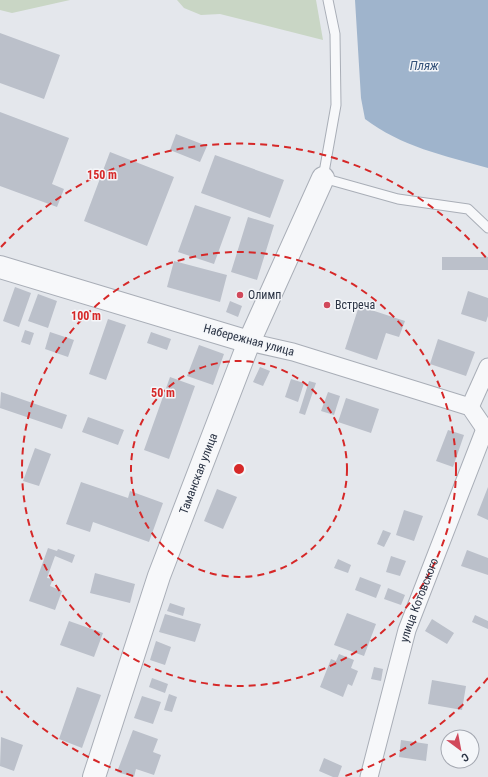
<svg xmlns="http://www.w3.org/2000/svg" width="488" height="777" font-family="'Roboto Condensed',sans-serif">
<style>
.green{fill:#c9d6c5}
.water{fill:#9fb4cc}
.building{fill:#bbc0ca}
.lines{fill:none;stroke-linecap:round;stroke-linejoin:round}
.service-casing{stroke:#a9aeb7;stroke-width:11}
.minor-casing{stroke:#a9aeb7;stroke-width:19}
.tertiary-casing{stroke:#a9aeb7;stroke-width:24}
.service{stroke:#f7f8fa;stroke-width:9}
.minor{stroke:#f7f8fa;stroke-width:17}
.tertiary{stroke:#f7f8fa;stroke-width:22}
.ring{fill:none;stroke:#d62828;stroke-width:2;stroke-dasharray:7 5}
.poi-dot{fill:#d1495b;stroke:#f4f6f9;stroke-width:1.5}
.labels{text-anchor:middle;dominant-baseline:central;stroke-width:3;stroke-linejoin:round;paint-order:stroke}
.poi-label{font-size:12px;fill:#2b3445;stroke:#f4f6f9;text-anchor:start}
.street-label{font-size:12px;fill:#2b3445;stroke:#f4f6f9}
.water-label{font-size:13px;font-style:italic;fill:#34527a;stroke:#f4f6f9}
.centre{fill:#d62828;stroke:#f4f6f9;stroke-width:2}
.ring-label{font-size:12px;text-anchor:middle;font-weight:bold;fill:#d62828;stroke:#f4f6f9;stroke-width:3;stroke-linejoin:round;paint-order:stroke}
</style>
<rect width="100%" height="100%" fill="#e4e7ec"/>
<!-- green -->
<path class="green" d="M0 0H70L12 13 0 10Z
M177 0H316L323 40 220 14 201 15 184 8Z"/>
<!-- water -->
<path class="water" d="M355 0H488V168C445 156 400 146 365 119L361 98Z"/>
<!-- building -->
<path class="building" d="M0 33 60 55 44 99 0 83Z
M0 112 69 138 52 184 64 189 57 207 0 186Z
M176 134 207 146 200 162 170 150Z
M110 152 174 177 147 246 84 221Z
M215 155 284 180 270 218 201 193Z
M195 205 231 217 214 264 178 252Z
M248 217 274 225 257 280 231 272Z
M442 257H488V270H442Z
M174 261 227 275 220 302 167 287Z
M15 287 31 293 19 327 3 321Z
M468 291 488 298V316L486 322 461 314Z
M38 294 57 301 48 328 28 321Z
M230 301 242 306 238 317 226 312Z
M359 306 405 321 399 337 386 333 377 360 345 349Z
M108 319 126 325 106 380 89 374Z
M25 330 34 333 30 345 21 342Z
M50 332 74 340 68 357 45 349Z
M151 332 171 339 167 350 147 343Z
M438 339 475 352 466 376 430 364Z
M199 345 224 354 213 385 187 376Z
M260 367 270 371 263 386 253 382Z
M170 377 195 386 169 459 144 450Z
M291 379 304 383 298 402 285 397Z
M309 381 316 383 305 415 299 413Z
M1 392 67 415 62 429 0 408Z
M328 392 340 396 334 415 321 411Z
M346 398 379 409 371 433 338 422Z
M88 417 124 430 118 445 82 432Z
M448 430 464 435 453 467 436 461Z
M35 448 51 454 39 486 23 481Z
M81 482 128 498 130 491 163 503 149 542 93 522 90 532 66 524Z
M488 487V520L477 515Z
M217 489 237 497 223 529 204 521Z
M404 510 423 516 414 541 396 535Z
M383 530 391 533 384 547 377 544Z
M48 548 57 551 58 549 75 555 72 563 55 556 47 578 53 579 50 586 62 591 55 610 29 601Z
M467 550 488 558V575L461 566Z
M391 556 406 561 400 576 386 572Z
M338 559 351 565 348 573 334 568Z
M95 573 135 584 130 603 90 593Z
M360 577 381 585 376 598 355 590Z
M388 588 405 595 401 605 384 599Z
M170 603 185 608 183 616 167 611Z
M347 613 376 624 364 656 334 645Z
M165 614 201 624 195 642 159 632Z
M475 615 488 621V629L472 622Z
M432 619 454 633 447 644 425 631Z
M69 621 103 633 94 657 60 645Z
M156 641 171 647 165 665 150 660Z
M339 654 354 660 351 668 358 671 352 686 348 684 343 697 320 687 331 659 336 661Z
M374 667 383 669 381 681 371 679Z
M152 678 168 684 165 693 149 687Z
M432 680 466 686 462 710 428 704Z
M77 687 101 695 82 748 59 739Z
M169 694 177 697 172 712 164 710Z
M142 696 161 702 153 724 134 718Z
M133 730 158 739 153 752 161 755 154 775 136 769 134 777 117 772Z
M1 737 23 745 14 771 0 766Z
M401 740 428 744 426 761 399 757Z
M324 758 342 766 338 777H333L319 771Z"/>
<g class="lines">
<!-- service casing -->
<g class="service-casing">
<path id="service" d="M328 0 335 34 336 105 323 178 398 199 468 209 488 228"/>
</g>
<!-- minor casing -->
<g class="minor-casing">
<g id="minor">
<path d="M249 342 293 352 470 407 485 429 488 430"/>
<path d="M470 407 488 367"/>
<path id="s1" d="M369 777 407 630 485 429"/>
</g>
</g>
<!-- tertiary casing -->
<g class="tertiary-casing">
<g id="tertiary">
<path d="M0 267 249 342"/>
<path id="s2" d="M94 777 159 576 249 342 323 178"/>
</g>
</g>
<!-- service -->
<use href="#service" class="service"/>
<!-- minor -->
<use href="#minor" class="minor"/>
<!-- tertiary -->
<use href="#tertiary" class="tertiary"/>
</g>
<!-- distance rings -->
<g class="ring">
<circle cx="239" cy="469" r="108"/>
<circle cx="239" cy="469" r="217"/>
<path d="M488 678A325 325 0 0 1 345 776M133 776A325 325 0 0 1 1 691M1 247A325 325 0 0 1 488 260"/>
</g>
<!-- markers -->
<g class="poi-dot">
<circle cx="240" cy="295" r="4"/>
<circle cx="327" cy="305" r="4"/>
</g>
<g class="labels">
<!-- poi labels -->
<g class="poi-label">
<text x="248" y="295">Олимп</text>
<text x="335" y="305">Встреча</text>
</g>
<!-- street labels -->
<g class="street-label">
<text transform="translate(249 340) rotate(15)">Набережная улица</text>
<text stroke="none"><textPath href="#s2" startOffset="321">Таманская улица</textPath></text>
<text stroke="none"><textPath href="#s1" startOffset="184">улица Котовского</textPath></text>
</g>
<!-- water labels -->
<g class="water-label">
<text x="424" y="65">Пляж</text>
</g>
</g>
<circle cx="239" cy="469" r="6" class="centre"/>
<g class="ring-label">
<text x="102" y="179">150 m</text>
<text x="86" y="320">100 m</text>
<text x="163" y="397">50 m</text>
</g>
<!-- north arrow -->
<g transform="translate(460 749) rotate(148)"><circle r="19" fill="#f4f6f9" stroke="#a4a8b1"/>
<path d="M0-3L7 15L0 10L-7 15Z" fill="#d1495b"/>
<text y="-6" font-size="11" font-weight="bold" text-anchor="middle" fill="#2b3445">С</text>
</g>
</svg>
